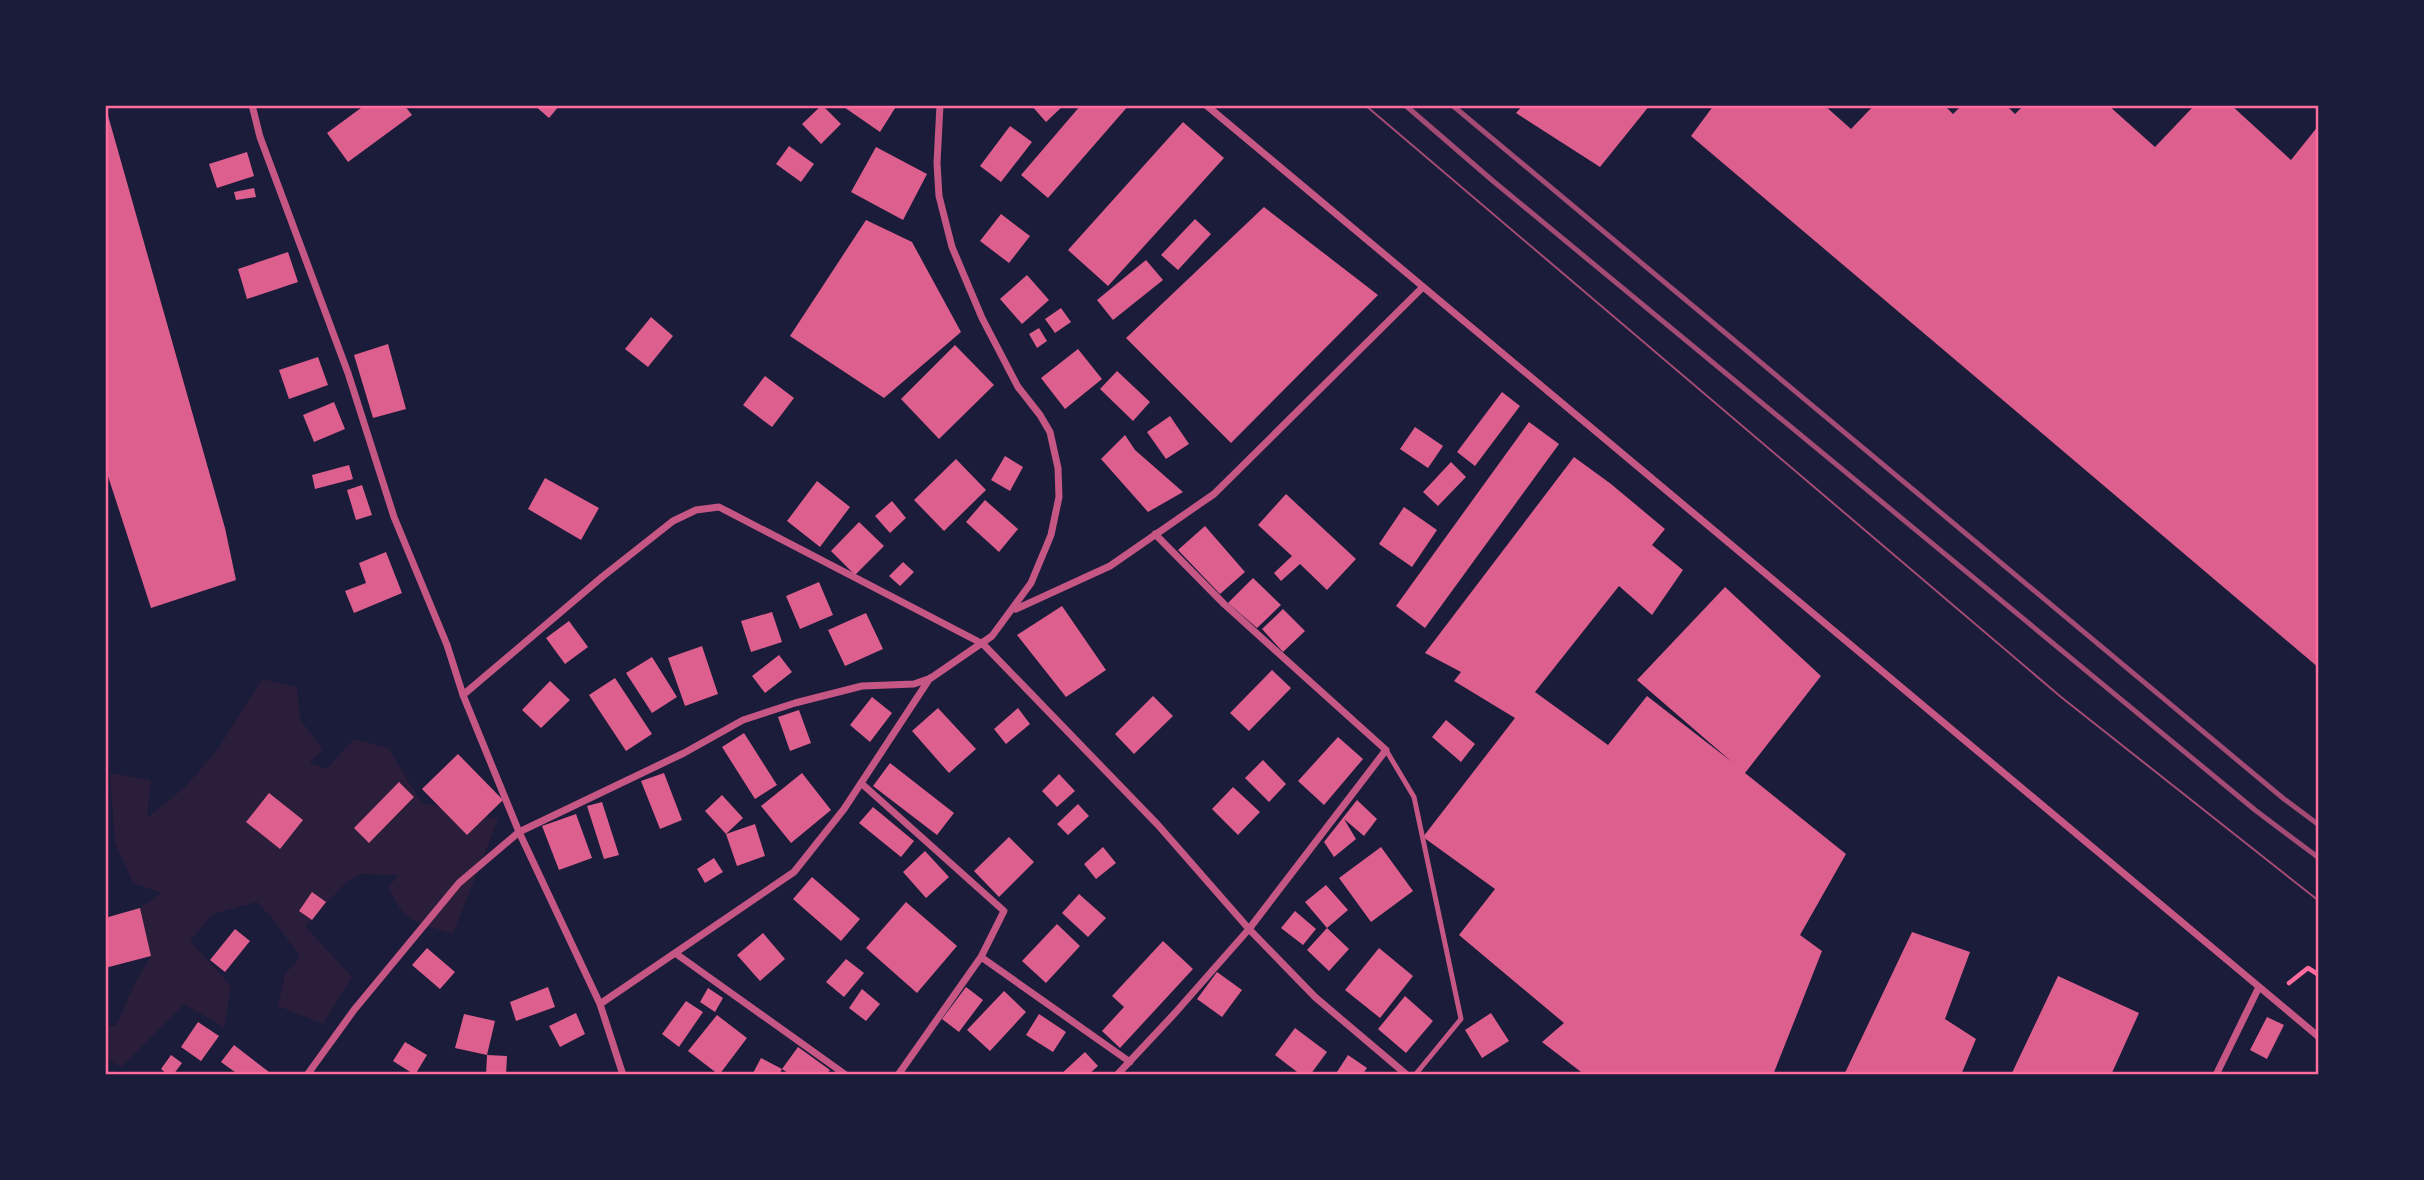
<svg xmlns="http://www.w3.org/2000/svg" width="2424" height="1180" font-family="'Source Sans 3',sans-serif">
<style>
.green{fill:#2a1e3b}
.building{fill:#dd5f8e}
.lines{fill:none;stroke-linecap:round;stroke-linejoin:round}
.path{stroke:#ff6b9d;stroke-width:4.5}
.service{stroke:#c65784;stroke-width:5}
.minor{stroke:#c65784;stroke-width:7}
.tram{stroke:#a44b75;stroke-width:2}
.rail{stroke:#a44b75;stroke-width:5}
.neatline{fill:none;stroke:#ff6b9d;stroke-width:2.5}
</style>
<rect width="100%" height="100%" fill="#1b1b3a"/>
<!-- green -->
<path class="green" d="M262 679 297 687 300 719 323 750 309 763 326 769 354 739 388 748 422 803 498 819 453 934C420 923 402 923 389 887L398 875 361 874 346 883 305 926 352 977 323 1024 278 1006 285 974 300 957 276 923 257 902 213 914 190 941 231 986 224 1027 184 1004 121 1067 105 1057V1025L116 1026 135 983 151 956 140 908 162 893 133 883 115 843 110 773 151 780 147 818 186 786 218 749Z"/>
<!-- building -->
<path class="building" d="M105 105 225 528 236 580 151 608 105 467Z
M365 105H404L412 115 348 162 327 133Z
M534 105H560L549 118Z
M822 105 841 124 821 144 802 124Z
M841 105H897L880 132Z
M1031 105H1064L1046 122Z
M1081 105H1129L1048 198 1021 175Z
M1523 105H1650L1600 167 1516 113Z
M1714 105H1824L1851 129 1874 105H1944L1953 114 1962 105H2006L2015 114 2024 105H2108L2155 147 2195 105H2231L2291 160 2319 125V668L1691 136Z
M1183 122 1224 158 1108 286 1068 250Z
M1010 126 1032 142 1001 182 980 166Z
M789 146 814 164 801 182 776 164Z
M876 147 927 174 903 220 851 192Z
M247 152 254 176 217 188 209 164Z
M254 188 256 197 236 200 234 192Z
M1264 207 1378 295 1231 443 1126 338Z
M1001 214 1030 236 1009 263 980 241Z
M1195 219 1211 234 1178 270 1161 255Z
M866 220 912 242 961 332 884 398 790 336Z
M288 252 298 282 247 299 238 269Z
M1146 260 1163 280 1113 320 1097 300Z
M1027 275 1049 300 1022 324 1000 299Z
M1061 308 1071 322 1055 333 1045 319Z
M651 317 673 336 648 367 625 349Z
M1039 328 1047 341 1037 348 1029 334Z
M388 344 406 409 373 418 354 355Z
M955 345 994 385 939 439 901 399Z
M1078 349 1102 379 1065 409 1041 378Z
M318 357 328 385 289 399 279 370Z
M1117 371 1150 402 1133 421 1100 389Z
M765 376 794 398 772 427 743 405Z
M1502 392 1520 406 1475 466 1457 452Z
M334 402 345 429 314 442 303 415Z
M1170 416 1189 444 1166 459 1147 432Z
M1529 422 1559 444 1425 628 1396 606Z
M1415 427 1443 446 1428 468 1400 449Z
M1125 435 1135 450 1183 492 1148 512 1101 459Z
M1005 456 1023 467 1010 491 991 480Z
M1574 457 1611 484 1665 529 1652 545 1683 570 1652 615 1619 586 1535 692 1608 745 1647 696 1732 762 1637 680 1725 587 1821 676 1745 773 1846 854 1800 935 1822 951 1773 1075H1585L1542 1042 1564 1023 1459 935 1495 889 1423 837 1515 718 1454 681 1461 672 1425 653Z
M956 459 986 490 944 531 914 500Z
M1451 462 1466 477 1438 506 1423 492Z
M349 465 353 479 315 489 312 475Z
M545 478 599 508 581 540 528 509Z
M817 481 850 507 820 547 787 521Z
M362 485 372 515 356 520 347 490Z
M1286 494 1356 559 1327 590 1300 564 1281 581 1274 573 1292 556 1258 525Z
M985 500 1018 529 999 552 966 522Z
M892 501 906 518 890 533 875 516Z
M1404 507 1437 530 1412 567 1379 544Z
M859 522 884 546 855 575 831 551Z
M1205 526 1245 572 1220 594 1178 550Z
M386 552 402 593 354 613 345 591 366 583 359 563Z
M903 562 914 572 900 586 889 576Z
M1253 578 1281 605 1257 628 1228 603Z
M819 582 833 615 800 629 786 596Z
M1062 606 1106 670 1066 697 1017 635Z
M1283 609 1305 631 1283 652 1262 629Z
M772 612 782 642 751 652 741 621Z
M866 613 883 649 845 666 828 630Z
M569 621 588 647 565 664 546 638Z
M702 646 718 694 685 706 668 658Z
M779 655 792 672 765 693 752 676Z
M652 657 677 697 652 713 626 673Z
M1272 670 1291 688 1249 731 1230 713Z
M615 678 652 734 626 751 589 695Z
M550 681 570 700 541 728 522 710Z
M1153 696 1173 716 1134 754 1115 734Z
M872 697 892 713 870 742 850 725Z
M938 708 976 749 949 773 912 731Z
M1018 708 1030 724 1006 744 994 729Z
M799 710 811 743 790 751 778 717Z
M1446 720 1475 744 1461 762 1432 737Z
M744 733 777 785 755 799 722 747Z
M1338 737 1363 759 1324 805 1298 781Z
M458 754 503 800 467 835 422 789Z
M1263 760 1286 784 1269 802 1245 778Z
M890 763 954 813 937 835 873 786Z
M664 773 682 820 660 829 641 781Z
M802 773 831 810 791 843 761 806Z
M1059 774 1075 791 1057 807 1042 791Z
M399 782 414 797 369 843 354 828Z
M1233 787 1260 812 1238 835 1212 809Z
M269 793 303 820 280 849 246 822Z
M722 795 743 818 726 834 705 811Z
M1357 800 1377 819 1364 836 1344 819 1356 839 1334 857 1324 842Z
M602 802 619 855 604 859 587 806Z
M1078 804 1089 816 1068 835 1057 824Z
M873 807 914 841 901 857 859 823Z
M576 814 592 858 559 870 542 826Z
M755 824 765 856 737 866 726 834Z
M1009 837 1034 862 999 897 974 871Z
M1103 847 1116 863 1096 879 1084 864Z
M1381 847 1413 891 1371 922 1339 878Z
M925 851 949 877 926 898 903 872Z
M714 858 723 872 705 883 697 869Z
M812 877 860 919 841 941 793 899Z
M1326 885 1348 910 1327 928 1305 902Z
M312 892 326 902 312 920 299 911Z
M1079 894 1106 918 1088 937 1062 913Z
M906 902 957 946 917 993 866 948Z
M140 908 151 956 105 968V918Z
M1295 911 1316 929 1303 945 1281 928Z
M1057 924 1080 946 1046 983 1022 961Z
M1327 928 1349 949 1329 971 1307 950Z
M235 929 250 941 225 972 210 960Z
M1912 932 1970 952 1945 1019 1976 1039 1961 1075H1844Z
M763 933 785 959 760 981 737 955Z
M1163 941 1193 969 1120 1048 1102 1031 1124 1007 1112 996Z
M427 948 455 972 440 989 412 965Z
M1379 948 1413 976 1380 1018 1345 990Z
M846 959 864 973 844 997 826 982Z
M1217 972 1242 990 1222 1017 1197 999Z
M2058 976 2139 1013 2111 1075H2011Z
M548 987 555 1007 516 1021 510 1002Z
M966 987 983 1000 959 1032 942 1019Z
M708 988 723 998 715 1012 700 1002Z
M862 989 880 1004 866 1021 849 1008Z
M1004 991 1026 1012 990 1051 967 1030Z
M1405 996 1433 1021 1406 1053 1378 1029Z
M686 1001 703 1012 679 1047 662 1034Z
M576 1013 585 1034 560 1047 549 1026Z
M1491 1013 1509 1041 1482 1058 1465 1030Z
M464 1014 495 1021 487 1055 455 1048Z
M1039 1014 1066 1032 1053 1052 1026 1035Z
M717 1015 747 1038 719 1075 688 1051Z
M2267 1017 2284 1025 2267 1059 2250 1050Z
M198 1022 219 1036 201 1061 181 1047Z
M1295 1028 1327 1052 1310 1075H1301L1275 1055Z
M405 1042 427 1055 415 1075 393 1061Z
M234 1045 273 1075H239L221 1062Z
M798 1047 830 1070 826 1075H791L782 1069Z
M1085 1052 1098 1066 1088 1075H1060Z
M171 1055 182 1063 173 1075H168L161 1069Z
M487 1055 507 1056 506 1075H486Z
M1348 1055 1367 1068 1362 1075H1335Z
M761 1058 782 1069 779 1075H752Z"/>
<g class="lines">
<!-- path -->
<path class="path" d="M2289 983 2308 968 2319 975"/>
<!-- service -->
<path class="service" d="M1386 750 1414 797 1461 1019 1415 1075"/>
<!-- minor -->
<path class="minor" d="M252 105 260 137 348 373 394 517 447 645 463 695 519 832 600 1004 623 1075
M1206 105 2319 1037
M1016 609 1110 566 1214 494 1423 287
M463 695 602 577 673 521 696 510 719 507 983 644 1158 825 1249 929 1315 997 1407 1075
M861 783 1004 911 981 957 898 1075
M675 953 846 1075
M981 957 1130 1062
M600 1004 794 872 844 809 930 678
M307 1075 354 1010 459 883 519 832 684 753 743 720 795 703 862 686 914 684 931 678 992 636 1031 583 1051 535 1059 497 1058 468 1050 432 1040 415 1018 387 982 318 952 247 939 196 937 163 940 105
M1117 1075 1175 1013 1249 929 1386 750 1224 604 1155 534
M2216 1075 2259 987"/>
<!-- tram -->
<path class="tram" d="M1365 105 2061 697 2319 901"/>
<!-- rail -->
<path class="rail" d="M1405 105 1493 181 2255 810 2319 858
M1452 105 2284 799 2319 825"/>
</g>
<!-- border -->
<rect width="2424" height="1180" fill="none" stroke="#1b1b3a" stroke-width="214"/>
<rect x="107" y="107" width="2210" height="966" class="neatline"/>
</svg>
